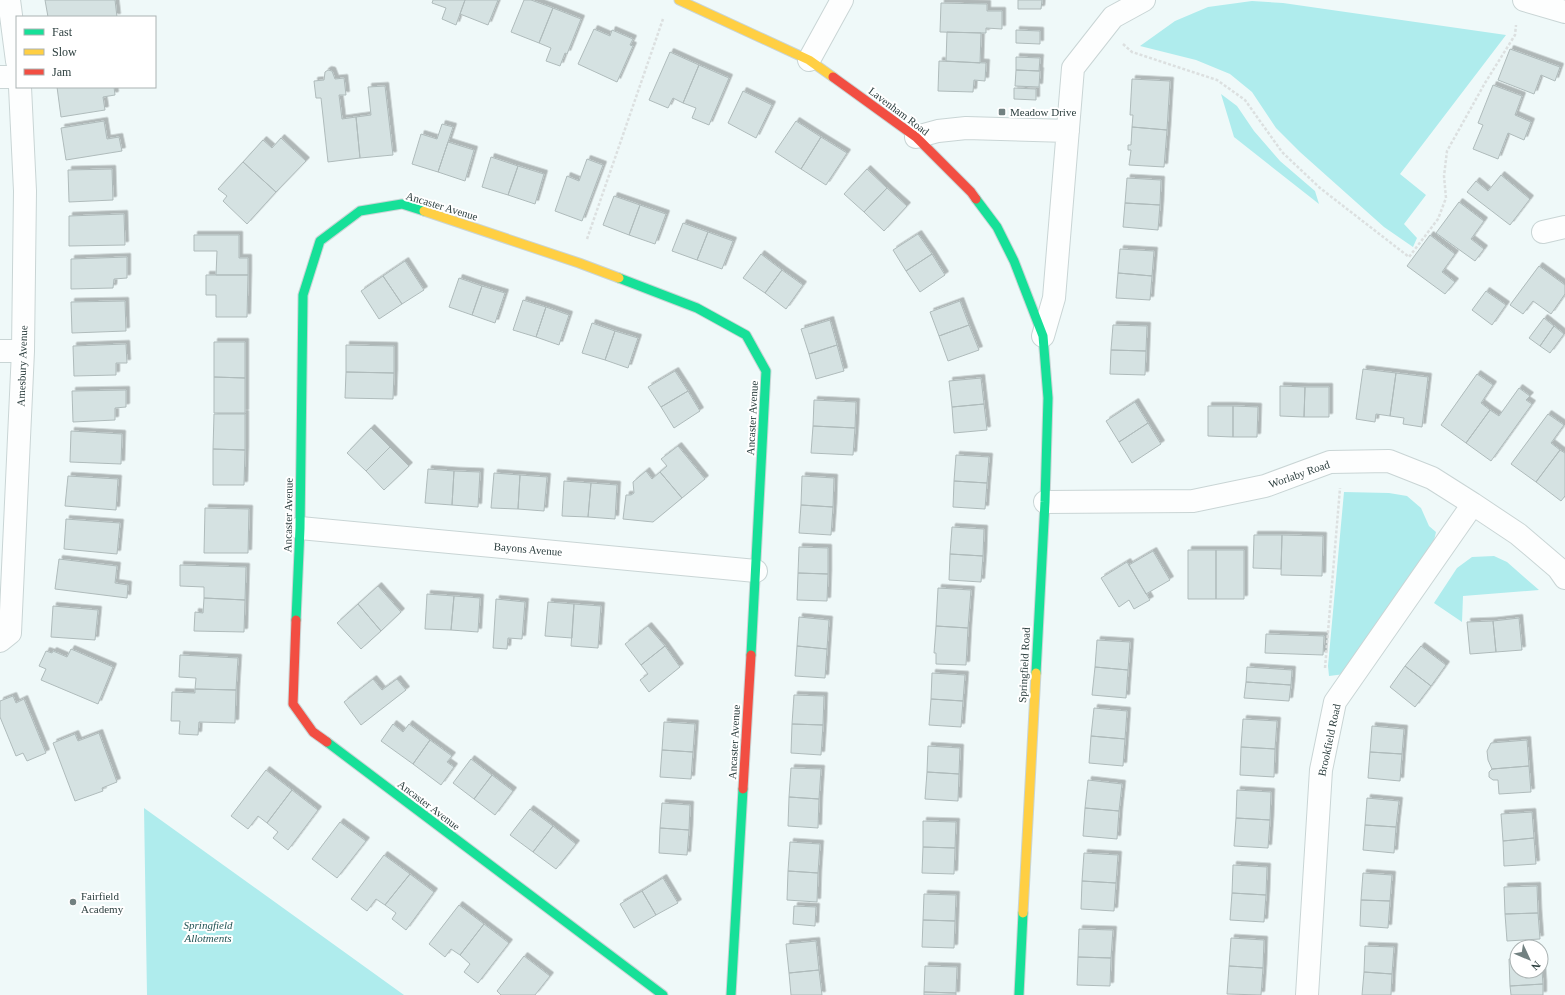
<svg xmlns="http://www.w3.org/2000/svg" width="1565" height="995" font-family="'Times New Roman',serif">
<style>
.green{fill:#afeced}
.building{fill:#d5e2e2;stroke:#afbbbb;filter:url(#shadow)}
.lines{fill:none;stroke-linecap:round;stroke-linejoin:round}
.street-casing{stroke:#c9d5d5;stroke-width:24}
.fast-casing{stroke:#c9d5d5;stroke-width:11}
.slow-casing{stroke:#c9d5d5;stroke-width:11}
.jam-casing{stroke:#c9d5d5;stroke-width:11}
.path{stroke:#dce0e0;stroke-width:2.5;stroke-dasharray:3 2;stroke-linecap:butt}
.street{stroke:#fdfefe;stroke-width:22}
.fast{stroke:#16e098;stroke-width:9}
.slow{stroke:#ffcf43;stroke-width:9}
.jam{stroke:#f24e42;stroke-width:9}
.poi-dot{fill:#728181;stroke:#fff;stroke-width:1.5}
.labels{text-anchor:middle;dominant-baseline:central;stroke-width:4;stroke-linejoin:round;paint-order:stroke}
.street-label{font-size:11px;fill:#2e4040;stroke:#fff}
.poi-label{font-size:11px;fill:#2e4040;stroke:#fff;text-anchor:start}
.park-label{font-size:11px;font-style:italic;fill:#245556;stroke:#fff}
</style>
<defs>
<filter id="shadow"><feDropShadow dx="3.5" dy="-3.5" stdDeviation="0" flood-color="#0004"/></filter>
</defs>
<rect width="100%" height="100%" fill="#eff9f9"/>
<!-- green -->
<path class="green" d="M1252 1 1283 3 1506 35 1400 174 1426 195 1404 224 1417 238 1413 247 1384 227 1300 152 1276 128 1252 92 1230 74 1196 60 1140 46 1175 21 1208 7Z
M1221 94 1237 106 1254 131 1280 161 1315 191 1319 204 1234 137Z
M1344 492 1389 493 1407 496 1421 508 1429 526 1436 532 1433 545 1345 674 1329 676 1328 666Z
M1494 556 1507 562 1539 590 1463 596 1462 622 1434 603 1457 568 1472 557Z
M144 808 404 995H147Z"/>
<!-- building -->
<path class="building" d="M45 0H115L117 17H48Z
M433 0H465L456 25 442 19 446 8 432 3Z
M465 0H498L488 25 460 14Z
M524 0H531L553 8 539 43 511 32Z
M1018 0H1042L1041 9H1018Z
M941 3 987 4V11H1002V29L986 28V33L940 32Z
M553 8 581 19 567 54 565 53 560 66 546 61 551 48 539 43Z
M594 29 610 36 612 30 633 39 630 45 633 46 617 82 578 64Z
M1016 30 1040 31V44L1016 43Z
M947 32 981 33 980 63 946 61Z
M1510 49 1560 67 1555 81 1541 75 1534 94 1498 80Z
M670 52 699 65 683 103 673 98 668 108 649 100Z
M1016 57 1040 58 1039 71 1016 70Z
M939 61 986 63 985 81 974 80 973 92 938 91Z
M699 65 729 78 709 125 692 118 696 108 683 103Z
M328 70 332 71 335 79 344 78 346 95H339L342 119 356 117 360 158 328 162 321 98H316L314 81 324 80 325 72Z
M1016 70 1040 71 1039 87 1015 86Z
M1132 79 1170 81 1167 130 1132 127 1133 115H1130Z
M1493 85 1522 96 1515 115 1531 122 1524 140 1508 133 1498 159 1473 149 1483 125 1478 123Z
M385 86 393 155 360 158 356 117 371 115 368 87Z
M57 87H114L115 95 103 97 105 110 61 117Z
M1014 88 1036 89V100L1014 99Z
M743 91 772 105 756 138 728 123Z
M104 121 107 139 119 137 122 151 66 160 61 128Z
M796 121 821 137 801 169 775 152Z
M442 124 453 127 438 172 412 164 421 134 437 139Z
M1132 127 1167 130 1164 167 1129 165 1131 150H1128V145H1131Z
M821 137 847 153 826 185 801 169Z
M281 138 306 161 276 192 243 162 263 140 272 148Z
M448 142 474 150 465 181 438 172Z
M491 157 518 166 508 195 482 187Z
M587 159 603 165 582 221 555 211 567 176 579 181Z
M243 162 276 192 247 224 223 201 227 196 218 189Z
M518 166 544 174 535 204 508 195Z
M112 169 113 200 69 202 68 170Z
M867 169 887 188 864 212 844 194Z
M1501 175 1530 199 1510 225 1467 192 1476 181 1488 191Z
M1127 178 1161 180 1160 205 1125 203Z
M887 188 907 206 884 231 864 212Z
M614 196 640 205 629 235 603 225Z
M1459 202 1484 221 1471 239 1484 249 1475 261 1436 233Z
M1125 203 1160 205 1158 230 1123 227Z
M640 205 666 214 655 244 629 235Z
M124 214 125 245 69 246V216Z
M683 223 708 232 697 260 672 251Z
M708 232 733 241 722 269 697 260Z
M918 234 932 254 906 271 893 250Z
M194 235H239V258H248V275H216L217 251H194Z
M1430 235 1455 254 1442 272 1455 282 1445 294 1407 266Z
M1120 249 1154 251 1152 276 1118 273Z
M761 254 782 270 765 293 743 278Z
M932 254 945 275 920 292 906 271Z
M127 257V278L114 279 113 288 71 289V259Z
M405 261 424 290 402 304 383 276Z
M1539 266 1565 285V294L1551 314 1533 301 1523 314 1510 305Z
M782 270 803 285 786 309 765 293Z
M1118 273 1152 276 1150 300 1116 298Z
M206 275H248L247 317H216V295H206Z
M383 276 402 304 379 319 361 291Z
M459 278 482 286 472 315 449 307Z
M482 286 505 293 495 323 472 315Z
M1486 291 1506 305 1492 325 1472 310Z
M523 300 546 307 536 337 513 330Z
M125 301 126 331 72 333 71 302Z
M960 301 969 325 939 336 930 312Z
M546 307 569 315 559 345 536 337Z
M1544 318 1554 326 1540 346 1529 338Z
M830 320 837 345 809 354 801 329Z
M592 323 615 331 605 360 582 353Z
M969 325 979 350 948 361 939 336Z
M1113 325 1147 326 1146 351 1111 350Z
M1554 326 1564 334 1550 353 1540 346Z
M615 331 638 338 628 368 605 360Z
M214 342H245V378L214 377Z
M126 344 127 363H116V375L74 376 73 346Z
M346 345 394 346V373L346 372Z
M837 345 844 371 816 379 809 354Z
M1111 350 1146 351 1145 375 1110 374Z
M1363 369 1396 373 1390 416 1376 414 1375 422 1356 419Z
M675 371 688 391 661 407 648 387Z
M346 372 394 373 393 399 345 398Z
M1396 373 1428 377 1422 427 1403 424 1404 418 1390 416Z
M1477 374 1493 385 1481 403 1490 410 1466 443 1441 425Z
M214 377 245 378V413H214Z
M981 378 984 404 952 407 949 381Z
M1280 386 1305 387 1304 417 1280 416Z
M1305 387H1329V417H1304Z
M1519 388 1530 396 1526 400 1532 404 1491 461 1466 443 1490 410 1499 416Z
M126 390V407L115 408V420L73 422 72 391Z
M688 391 700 411 674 428 661 407Z
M814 400 856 402 855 428 813 426Z
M1135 402 1148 423 1119 442 1106 421Z
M984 404 987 430 954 433 952 407Z
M1208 406H1233V437L1208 436Z
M1233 406 1258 407 1257 437H1233Z
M214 414H245V450L213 449Z
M1548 414 1564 425 1551 443 1560 450 1536 482 1511 464Z
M1148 423 1161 444 1132 463 1119 442Z
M813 426 855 428 853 455 811 453Z
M371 428 390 447 366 471 347 453Z
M71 431 122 434 121 464 70 462Z
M678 446 705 479 682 498 660 472 667 466 661 459Z
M390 447 409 466 384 490 366 471Z
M213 449 245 450 244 485H213Z
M1560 450 1565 453V496L1561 501 1536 482Z
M956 455 989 457 987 483 954 481Z
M428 469 454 471 452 505 425 503Z
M454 471 480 472 478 507 452 505Z
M646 471 652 479 660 472 682 498 653 522 623 519 626 495H631L634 493 633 482Z
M494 473 520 475 518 509 491 508Z
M520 475 547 477 544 511 518 509Z
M68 476 118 479 116 510 65 506Z
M802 476 834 478 833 507 801 505Z
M564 481 591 483 588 517 562 516Z
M954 481 987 483 985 509 953 507Z
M591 483 617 485 615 519 588 517Z
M801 505 833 507 831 535 799 533Z
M205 508 249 509 248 553H204Z
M66 519 120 523 117 554 64 549Z
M952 527 984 529 983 556 950 554Z
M1254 535H1282L1281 569 1253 568Z
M1282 535 1323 536 1322 576 1281 575Z
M799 547 828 548V574L798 573Z
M1188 550H1216V599H1188Z
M1216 550H1244V599H1216Z
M1153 551 1170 580 1146 594 1129 565Z
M950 554 983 556 981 582 949 580Z
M59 559 117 566 115 583 128 585 127 598 55 589Z
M1127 562 1150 600 1134 609 1129 600 1119 607 1101 578Z
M180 565 246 567 245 600 204 598V587L180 586Z
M798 573 828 574 827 601 797 600Z
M378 586 401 612 381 631 358 604Z
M938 588 971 590 968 628 936 626Z
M427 594 454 596 451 630 425 629Z
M454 596 480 598 478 632 451 630Z
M204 598 245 600 244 632 194 631 195 612 203 613Z
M496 599 525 602 522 639 508 638 507 649 493 648Z
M548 602 574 604 572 638 545 636Z
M358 604 381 631 361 649 337 623Z
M574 604 601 606 598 648 571 646Z
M53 606 98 610 95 640 51 637Z
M799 617 829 620 827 649 797 646Z
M1519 618 1522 650 1496 652 1493 621Z
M1493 621 1496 652 1470 654 1467 622Z
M648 626 665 646 641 665 625 644Z
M936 626 968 628 966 665 936 664V653H934Z
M1266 634 1324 636 1323 655 1265 653Z
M1097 640 1130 642 1128 670 1095 667Z
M665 646 680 667 649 692 640 680 648 674 641 665Z
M797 646 827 649 825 678 795 676Z
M1421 646 1446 665 1431 686 1405 666Z
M71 649 113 667 98 704 41 680 46 669 39 666 46 651 52 653 53 651 67 657Z
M180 655 238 658 236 690 195 689 196 678 179 677Z
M1405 666 1431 686 1415 707 1390 687Z
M1095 667 1128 670 1126 698 1092 695Z
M1247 667 1292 670 1291 685 1246 682Z
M932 673 965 675 963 701 931 699Z
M373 679 382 690 397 679 406 690 361 725 344 702Z
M1246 682 1291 685 1289 701 1244 698Z
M195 689 236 690 235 723 199 722 198 735 179 734 180 721H171L172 692 195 693Z
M794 695 824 696 823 725 792 724Z
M13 696 16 703 24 699 46 753 27 761 23 753 16 756 0 717V701Z
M931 699 963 701 961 727 929 725Z
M1094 708 1127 711 1125 739 1091 736Z
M1243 719 1277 721 1275 749 1241 747Z
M664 722 695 724 693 752 662 750Z
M393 724 403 732 409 724 430 740 413 764 381 741Z
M792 724 823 725 821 755 791 753Z
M1372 726 1404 729 1402 754 1370 752Z
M99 733 117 782 102 788 103 791 75 801 53 743 75 734 78 741Z
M1091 736 1125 739 1123 766 1089 763Z
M430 740 452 756 447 762 454 767 441 785 413 764Z
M1527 740 1529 766 1492 769 1488 760 1487 751 1491 743Z
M928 746 960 748 959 774 927 772Z
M1241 747 1275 749 1274 777 1240 775Z
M662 750 693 752 691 779 660 777Z
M1370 752 1402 754 1400 781 1368 778Z
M471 759 492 775 474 799 453 783Z
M1529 766 1531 792 1499 794 1498 780H1493L1489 777V772L1492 769Z
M791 768 821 769 819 799 789 797Z
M266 770 292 790 267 823 258 816 248 829 231 816Z
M927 772 959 774 958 801 925 799Z
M492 775 513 791 495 815 474 799Z
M1088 780 1122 784 1119 811 1085 808Z
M292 790 318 810 288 850 273 838 278 832 267 823Z
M1237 790 1271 792 1270 820 1236 818Z
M789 797 819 799 818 828 788 826Z
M1367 798 1399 801 1396 827 1365 825Z
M662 803 690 805 689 830 660 828Z
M1085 808 1119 811 1117 839 1083 836Z
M530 809 553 826 533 852 510 835Z
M1532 812 1534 838 1503 841 1501 814Z
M1236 818 1270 820 1268 848 1234 846Z
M923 821 956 822 955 848 923 847Z
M340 822 366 841 337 878 312 859Z
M1365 825 1396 827 1394 853 1363 850Z
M553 826 576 844 556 869 533 852Z
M660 828 689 830 687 855 659 853Z
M1534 838 1536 864 1504 866 1503 841Z
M790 842 820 844 818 873 788 871Z
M923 847 955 848 954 874 922 873Z
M1084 853 1118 855 1116 883 1082 881Z
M384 855 410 874 385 905 376 899 367 911 351 899Z
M1233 865 1267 867 1266 895 1232 893Z
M788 871 818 873 817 902 787 900Z
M1363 873 1392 875 1390 901 1361 900Z
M410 874 434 892 406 930 392 919 396 913 385 905Z
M663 878 678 903 656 915 642 891Z
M1082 881 1116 883 1114 911 1081 909Z
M1537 886 1538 913 1505 914 1504 887Z
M642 891 656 915 634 928 620 904Z
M1232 893 1266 895 1264 922 1230 920Z
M924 894 956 895 955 921 923 920Z
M1361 900 1390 901 1388 928 1360 926Z
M459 905 484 924 460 955 451 949 445 957 429 944Z
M794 906 816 907 815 926 793 924Z
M1538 913 1540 939 1507 941 1505 914Z
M923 920 955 921 954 948 922 947Z
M484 924 509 943 478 983 464 972 470 964 460 955Z
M1079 929 1113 930 1111 958 1078 957Z
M1231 938 1264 940 1263 968 1229 966Z
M816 941 819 970 789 973 786 944Z
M1365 946 1394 947 1392 974 1364 972Z
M524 956 550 976 535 995H501L497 991Z
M1078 957 1111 958 1110 986 1077 985Z
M1541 957 1543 984 1510 986 1509 959 1517 958V971H1541Z
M925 966 957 967 956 993 924 992Z
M1229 966 1263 968 1261 995 1227 994Z
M819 970 822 995H791L789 973Z
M1364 972 1392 974 1391 995H1362Z
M1543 984V995H1511L1510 986Z
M924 992 956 993V995H924Z"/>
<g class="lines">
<!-- street casing -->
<g class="street-casing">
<path id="street" d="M9 0 17 61
M1524 0 1565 12
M809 60 842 0
M0 77H17
M916 137 938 131 966 128 1068 131
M1543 232 1565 227
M1043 336 1054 298 1073 68 1113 17 1144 0
M0 351H23
M1045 502 1193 501 1265 486 1330 462 1389 461 1432 478 1473 504 1518 534 1558 568 1565 578
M300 528 756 571
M0 641 10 633 23 351 25 191 20 87
M1307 995 1321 770 1335 702 1473 504"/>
</g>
<!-- fast casing -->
<g class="fast-casing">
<path id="fast" d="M976 199 997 227 1014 261 1043 336 1048 398 1045 502 1036 673
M619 278 697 308 746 335 766 371 751 655
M296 620 300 528 303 295 320 241 360 211 402 204 424 211
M327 742 663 995
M731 995 743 789
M1019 995 1023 913"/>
</g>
<!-- slow casing -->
<g class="slow-casing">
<path id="slow" d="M679 0 809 60 833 77
M424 211 579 263 619 278
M1023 913 1036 673"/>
</g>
<!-- jam casing -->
<g class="jam-casing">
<path id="jam" d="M833 77 916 137 971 192 976 199
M296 620 293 704 313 732 327 742
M743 789 751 655"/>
</g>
<!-- path -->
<path class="path" d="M1123 44 1132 52 1217 80 1245 100 1282 152 1320 188 1409 257 1438 219 1446 198 1444 176 1447 151 1485 83 1515 35 1516 25
M587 239 663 19
M1325 668 1340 488"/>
<!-- street -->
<use href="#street" class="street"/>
<!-- fast -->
<use href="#fast" class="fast"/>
<!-- slow -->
<use href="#slow" class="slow"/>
<!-- jam -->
<use href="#jam" class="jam"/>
</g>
<!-- markers -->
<g class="poi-dot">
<rect x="998" y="108" width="8" height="8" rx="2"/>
<circle cx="73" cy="902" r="4"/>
</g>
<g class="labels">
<!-- street labels -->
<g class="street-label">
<text transform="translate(899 111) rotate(37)">Lavenham Road</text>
<text transform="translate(442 206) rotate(17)">Ancaster Avenue</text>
<text transform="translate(22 366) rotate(-88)">Amesbury Avenue</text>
<text transform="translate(752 418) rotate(-87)">Ancaster Avenue</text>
<text transform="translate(1299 474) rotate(-19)">Worlaby Road</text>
<text transform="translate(288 515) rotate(-89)">Ancaster Avenue</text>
<text transform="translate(528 549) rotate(5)">Bayons Avenue</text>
<text transform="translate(1024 665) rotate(-87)">Springfield Road</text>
<text transform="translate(1329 740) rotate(-78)">Brookfield Road</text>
<text transform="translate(734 742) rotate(-87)">Ancaster Avenue</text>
<text transform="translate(429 805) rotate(37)">Ancaster Avenue</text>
</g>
<!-- poi labels -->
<g class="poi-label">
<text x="1010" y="112">Meadow Drive</text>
<text x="81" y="896">Fairfield<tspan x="81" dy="13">Academy</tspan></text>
</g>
<!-- park labels -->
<g class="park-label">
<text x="208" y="925">Springfield<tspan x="208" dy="13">Allotments</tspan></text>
</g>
</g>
<!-- legend -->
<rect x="16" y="16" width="140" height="72" fill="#ffffff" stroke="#abb3b3"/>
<rect x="24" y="29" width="20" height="6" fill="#16e098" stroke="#abb3b3"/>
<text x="52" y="36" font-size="12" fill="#2e4040">Fast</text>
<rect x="24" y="49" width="20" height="6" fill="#ffcf43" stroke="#abb3b3"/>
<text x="52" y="56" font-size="12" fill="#2e4040">Slow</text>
<rect x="24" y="69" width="20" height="6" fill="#f24e42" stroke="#abb3b3"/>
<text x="52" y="76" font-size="12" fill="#2e4040">Jam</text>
<!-- north arrow -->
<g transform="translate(1529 959) rotate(134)"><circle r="19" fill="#ffffff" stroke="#abb3b3"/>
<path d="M0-3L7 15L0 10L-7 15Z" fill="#728181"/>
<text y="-6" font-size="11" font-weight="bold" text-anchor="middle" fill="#2e4040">N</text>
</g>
</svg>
